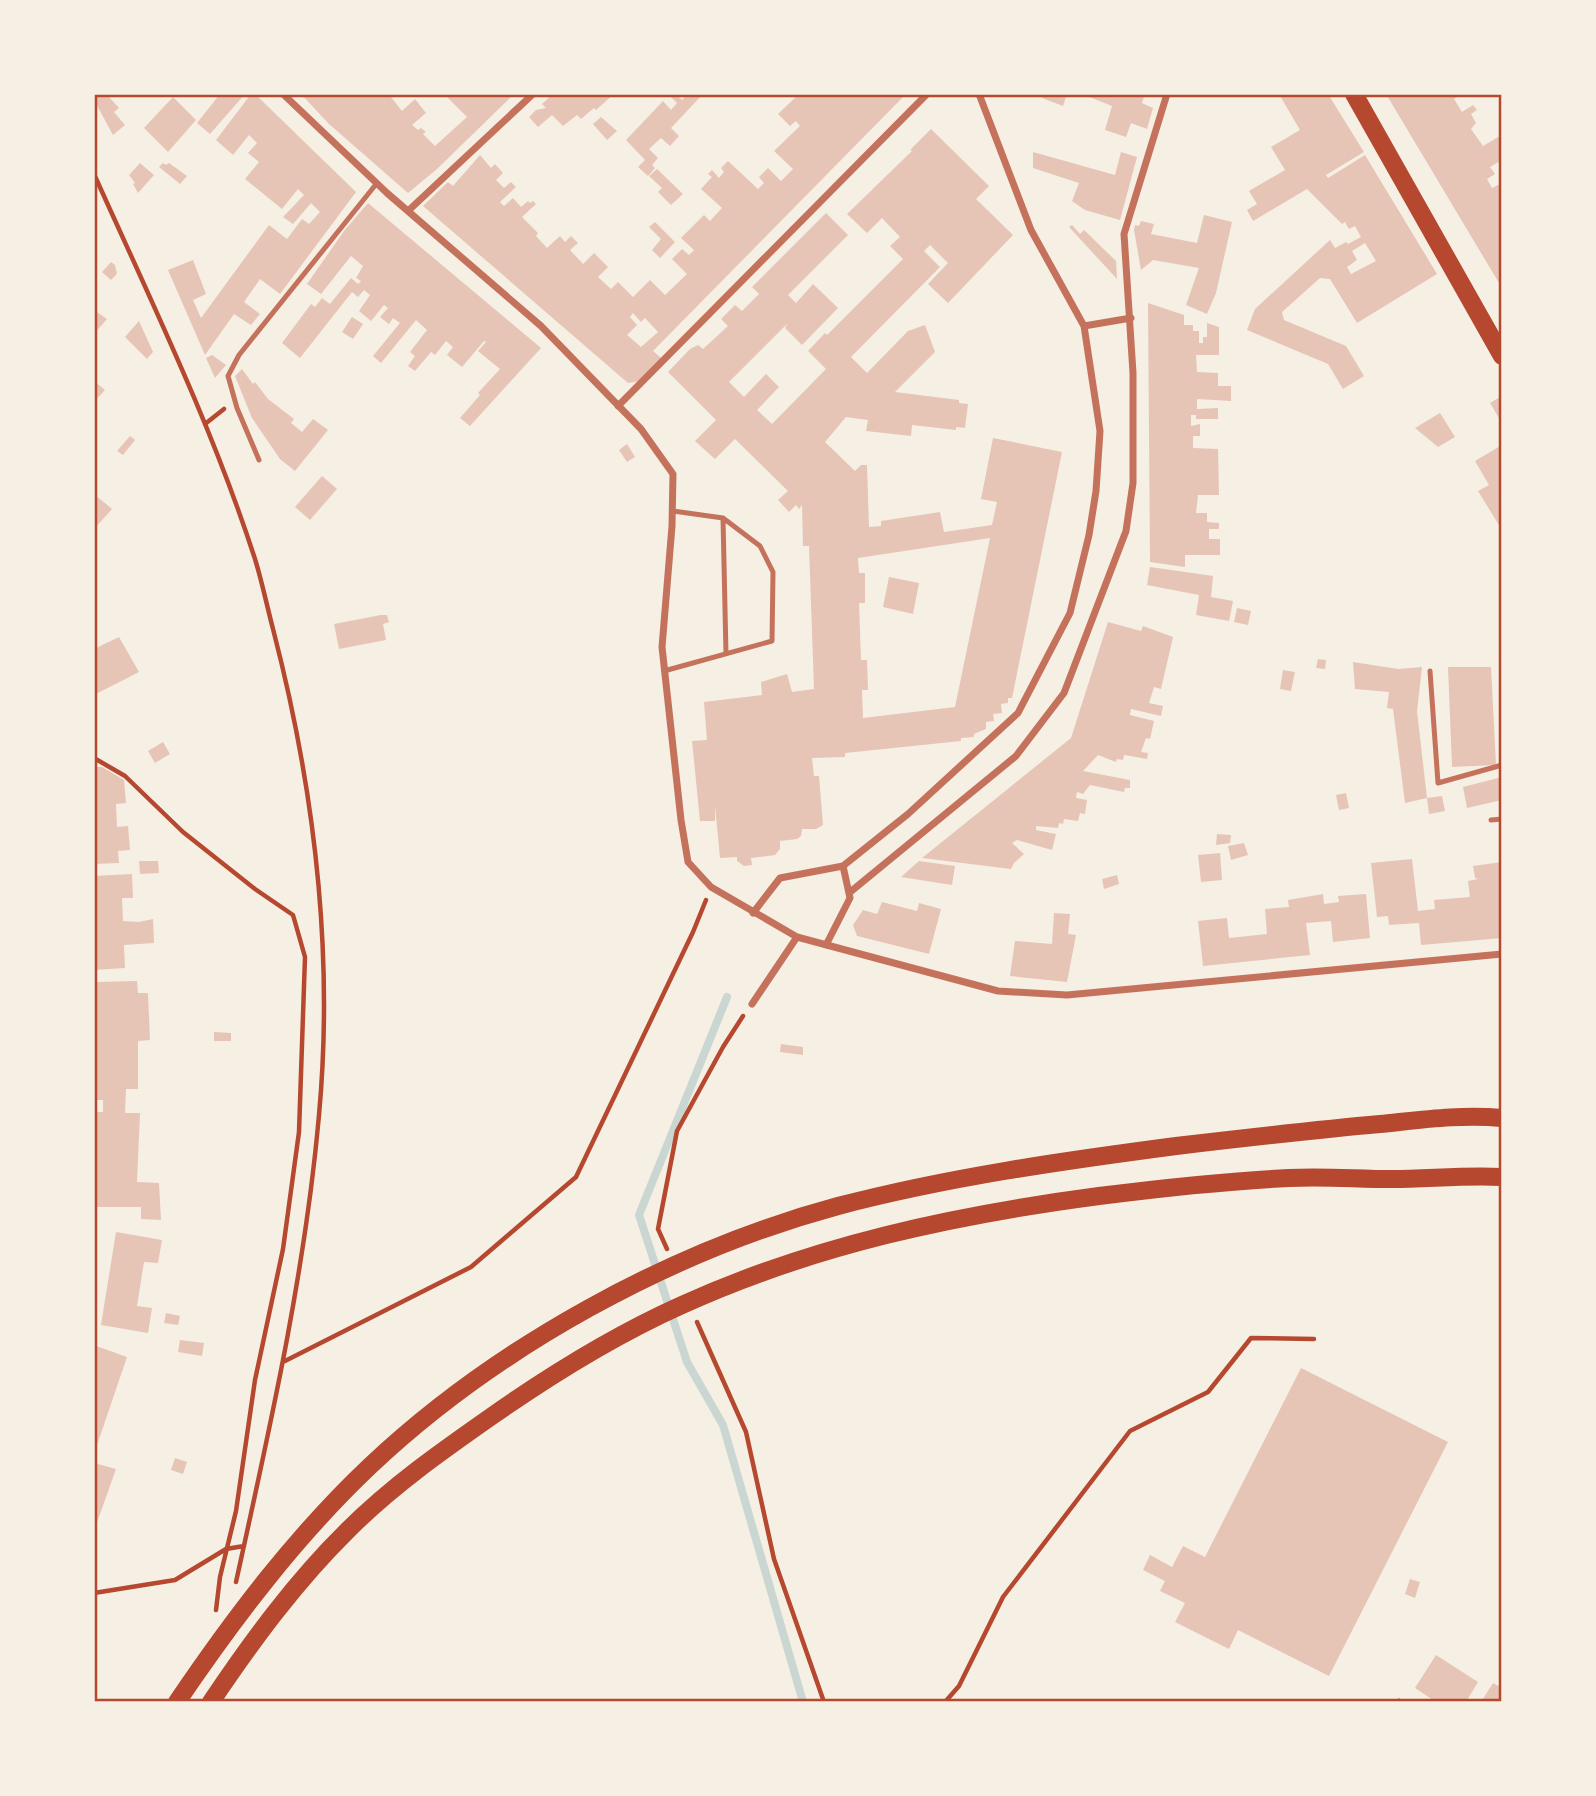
<svg xmlns="http://www.w3.org/2000/svg" width="1596" height="1796" font-family="'DejaVu Sans',sans-serif">
<style>
.lines{fill:none;stroke-linecap:round;stroke-linejoin:round}
.stream{stroke:#c9d6d2;stroke-width:8}
.building{fill:#e6c5b7;fill-rule:evenodd}
.path{stroke:#b5482f;stroke-width:4.5}
.service{stroke:#c5725c;stroke-width:5}
.minor{stroke:#c5725c;stroke-width:7}
.primary{stroke:#b5482f;stroke-width:18}
.neatline{fill:none;stroke:#b5482f;stroke-width:2.5}
</style>
<rect width="100%" height="100%" fill="#f6efe4"/>
<g class="lines">
<!-- stream -->
<path class="stream" d="M727 997 639 1215 687 1362 723 1425 803 1702"/>
</g>
<!-- building -->
<path class="building" d="M94 94H113L109 97 119 108 114 112 125 125 113 135 94 100Z
M220 94H245L210 134 197 123Z
M251 94H255L356 192 280 294 260 279 244 302 260 314 251 325 234 314 205 355 168 270 193 260 206 294 193 300 201 318 269 225 287 239 302 219 309 224 320 212 311 203 293 224 283 217 304 195 298 189 282 209 245 179 259 162 248 153 257 143 249 135 233 155 216 140Z
M301 94H391V97L402 111 415 99 426 113 412 125 418 130 421 128 426 132 423 134 435 146 467 117 446 96 449 94H514L437 169 408 193 329 124Z
M553 94H614L596 110 594 108 581 119 577 115 563 126 552 115 538 127 529 117 536 110 546 108 542 104Z
M668 94H676L682 100 688 94H703L671 128 679 136 670 146 661 138 649 149 658 158 652 165 655 168 648 176 638 167 645 160 626 140 663 101 671 110 677 103Z
M799 94H906L653 351 661 358 640 381 628 383 423 206 448 182 453 186 480 155 491 168 495 164 503 173 496 180 504 188 511 182 516 187 500 202 504 206 513 198 521 207 528 201 530 203 533 201 536 204 522 217 538 233 536 236 547 248 560 236 565 242 571 236 578 243 570 250 583 264 594 253 608 267 598 277 611 289 618 282 633 297 650 280 665 295 687 274 672 259 682 249 689 255 694 250 681 238 704 215 710 221 722 208 701 189 712 177 708 174 712 170 719 178 724 172 721 168 728 161 758 189 764 183 759 177 768 168 781 181 793 169 774 151 800 126 796 121 790 126 778 114ZM633 313 641 322 645 318 658 332 641 347 627 335 637 325 630 317Z
M1043 94H1067L1063 106 1042 98Z
M1082 94H1145L1142 103 1153 108 1147 129 1131 123 1126 137 1105 130 1112 106Z
M1279 94H1328L1364 152 1326 175 1328 178 1365 155 1437 274 1357 323 1330 279 1320 278 1282 312 1284 320 1346 346 1364 376 1343 389 1328 364 1247 330 1255 309 1330 240 1335 248 1346 242 1348 244 1361 237 1355 226 1349 229 1345 222 1342 224 1307 189 1253 221 1247 210 1257 204 1249 191 1285 170 1271 147 1300 130ZM1365 243 1376 261 1351 274 1347 267 1357 260 1352 251Z
M1386 94H1461L1454 99 1462 112 1473 105 1477 110 1471 114 1476 123 1471 129 1483 146 1500 136 1502 160 1490 167 1495 174 1487 179 1492 188 1502 183V288Z
M173 97 196 120 168 152 144 128Z
M601 117 617 131 607 140 593 124Z
M931 129 989 186 976 199 1013 235 948 303 928 284 948 263 930 245 924 251 940 267 851 357 867 373 908 331 925 325 935 352 895 392 959 400V403L968 404 965 428 956 427V430L912 425 911 436 866 431 868 420 846 417 825 442 855 471 861 465H867L869 527 881 526V521L940 512 944 532 992 525 997 502 981 499 993 438 1062 452 1012 698H1008V703L1001 704 1002 713 993 714 994 721 986 722V729L974 734V737L961 738V741L845 753V757L812 758 814 776H819L823 825 816 829H802L801 836 797 839 780 841V849L775 855 751 858 752 865 744 866 737 861V857L720 858 715 806V821H700L692 741 707 740 704 702 762 695 761 682 787 674 792 692 814 689 809 546H803L802 505 799 509 796 505 789 512 778 500 788 491 735 439 715 459 695 441 716 420 668 372 690 349 698 345 703 349 728 326 721 319 735 305 742 311 759 294 752 287 826 213 848 235 788 295 796 303 813 284 838 308 802 345 785 328 788 323 729 382 744 397 766 374 779 387 757 410 772 424 826 369 808 351 825 333 827 335 903 259 890 246 900 237 882 218 867 233 847 214 912 151 910 150ZM990 538 955 707 863 718 862 690H868L867 660H861L859 603H865V573H859L858 558Z
M1033 152 1115 175 1121 152 1137 157 1120 220 1085 210 1072 201 1079 183 1033 168Z
M140 163 154 175 138 193 133 184 135 183 129 175Z
M163 163 166 165 169 163 187 176 180 184 159 167Z
M657 169 683 194 671 205 658 192 662 188 649 176Z
M368 203 541 348 470 426 460 418 480 395 478 393 500 369 478 351 486 342 484 341 462 367 447 355 453 347 446 341 435 355 431 352 415 371 408 366 415 356 410 352 427 330 416 320 381 363 373 356 400 323 393 318 389 324 380 317 388 308 384 305 371 321 359 311 370 295 364 290 358 297 352 292 300 358 282 343 311 304 315 307 322 298 330 304 351 278 358 284 361 281 356 278 363 266 351 256 321 294 307 284 344 231Z
M1204 215 1232 222 1216 293 1207 314 1186 305 1199 268 1153 260 1141 270 1134 230 1135 225 1139 226 1141 221 1154 224 1151 234 1197 243Z
M655 222 675 242 660 258 652 250 661 239 649 227Z
M1072 225 1080 234 1084 230 1116 261 1117 279 1069 227Z
M111 262 115 265 117 274 111 280 102 272Z
M1148 303 1184 315V325H1193V331H1199V343H1203V337H1207V323L1219 327V355H1196L1197 372 1218 373V386H1231V401L1197 399V409L1218 408V419H1196V415H1191V426L1200 424V436H1193V448L1218 449 1219 495H1198L1196 513H1207V522L1219 523V529H1209V539H1220V555H1185V567L1150 562Z
M94 310 107 319 94 334Z
M352 317 363 324 353 339 342 332Z
M139 321 153 352 147 359 125 337Z
M212 355 226 365 215 378 206 358Z
M242 369 253 384 255 382 268 399 294 419 291 423 302 432 313 419 328 430 295 471 280 459 252 418 235 376Z
M94 381 105 390 94 402Z
M1502 396V423L1490 403Z
M1440 413 1455 437 1438 447 1415 428Z
M130 436 135 440 123 455 117 451Z
M627 444 635 457 627 462 619 450Z
M1502 445V530L1478 491 1489 485 1475 461Z
M322 476 337 489 310 520 295 507Z
M94 494 112 509 94 529Z
M1150 567 1213 576 1211 597 1233 601 1229 621 1196 615 1199 595 1147 585Z
M889 577 919 583 913 614 883 607Z
M1237 608 1251 611 1248 625 1234 622Z
M381 615H387L389 622 383 624 386 640 339 649 334 624Z
M1108 622 1141 631 1143 626 1173 637 1161 689 1154 687 1149 703 1163 706 1161 716 1131 709 1130 715 1154 721 1150 739 1146 738 1141 752 1148 753 1147 759 1124 755 1123 760 1117 759 1116 762 1098 755 1083 771 1130 780V788H1125L1124 792 1090 785 1083 794 1077 792 1076 798 1087 800 1085 814 1080 813 1078 821 1064 819 1063 824 1059 823 1058 828 1036 826V830L1056 834 1052 850 1017 840 1012 843 1024 854 1014 863 1011 869 922 858 1071 738Z
M119 637 139 672 94 695V649Z
M1318 659 1326 660 1325 669 1316 668Z
M1353 662 1398 669 1422 667 1417 711 1427 798 1405 803 1393 709 1387 708 1389 692 1355 689Z
M1448 667H1491L1496 765 1452 767Z
M1283 670 1295 672 1291 691 1280 689Z
M163 742 170 754 155 763 148 751Z
M94 767H102L124 780 126 803 116 804 117 827 128 826 130 850 118 851 119 863 94 864Z
M1502 777V800L1467 808 1463 787Z
M1346 793 1349 808 1339 810 1336 795Z
M1442 796 1445 811 1429 814 1427 798Z
M1217 834 1231 835 1230 843 1216 845Z
M1244 843 1248 855 1231 860 1228 846Z
M1220 853 1222 880 1201 882 1198 855Z
M1412 859 1418 911 1435 909 1434 900 1470 897 1468 881 1478 879 1475 878 1473 866 1502 862V938L1421 945 1419 923 1389 925 1388 916 1377 917 1371 863Z
M139 861H158L159 873 140 874Z
M919 861 955 866 952 885 901 877Z
M132 874 133 898H122L123 921 139 922 153 919 154 943 124 945 125 968 94 970V876Z
M1117 875 1119 884 1104 889 1102 879Z
M1323 894 1324 904 1339 902 1338 896 1366 894 1370 938 1333 942 1331 921 1306 923 1310 955 1203 966 1198 921 1227 918 1229 938 1267 934 1265 909 1289 907 1288 900Z
M882 902 917 911 919 903 941 909 929 954 857 936 853 925 863 910 877 914Z
M1054 913 1070 914 1068 934 1076 935 1067 982 1010 976 1015 941 1052 944Z
M137 981 138 993H148L150 1040 138 1041V1089H126L125 1113H140L137 1182 159 1183 161 1220 141 1219V1207H94L95 1112H103V1100H96V982Z
M214 1032 231 1033V1041H214Z
M781 1044 803 1047V1055L780 1052Z
M116 1232 162 1240 158 1263 144 1262 137 1306 152 1308 148 1333 101 1325Z
M166 1313 180 1316 178 1325 164 1323Z
M180 1340 204 1343 202 1356 178 1352Z
M96 1346 127 1357 95 1451 94 1350Z
M1301 1368 1448 1442 1329 1676 1238 1630 1229 1649 1175 1622 1185 1603 1160 1591 1165 1581 1143 1570 1150 1555 1172 1567 1183 1546 1205 1557Z
M175 1458 187 1462 183 1474 171 1470Z
M94 1463 116 1469 95 1528H94Z
M1410 1579 1420 1582 1415 1598 1405 1594Z
M1436 1655 1478 1682 1466 1702H1436L1415 1688Z
M1493 1683 1502 1688V1702H1481Z"/>
<g class="lines">
<!-- path -->
<path class="path" d="M94 174C151 301 212 426 255 559 262 582 267 606 273 629 314 787 334 952 319 1115 305 1273 270 1427 236 1582
M205 424 224 409
M94 758 125 776 183 832 255 889 293 915 305 957 299 1132 283 1249 255 1380 236 1511 220 1577 216 1610
M667 1249 658 1229 677 1131 723 1047 743 1016
M697 1322 746 1432 774 1559 824 1702
M285 1361 471 1267 576 1177 693 932 706 900
M94 1593 175 1580 226 1549 244 1546
M945 1702 959 1686 1003 1597 1130 1431 1208 1392 1251 1338 1314 1339"/>
<!-- service -->
<path class="service" d="M259 460 237 408 228 376 239 355 377 183
M723 518 726 654
M664 671 772 641 773 572 760 546 723 518 673 511
M1430 671 1438 783 1502 765
M1491 820 1502 819
M1399 1701 1400 1702"/>
<!-- minor -->
<path class="minor" d="M283 94 387 193 541 326 641 429 673 474 672 526 662 647 681 820 688 862 711 887 797 937 998 991 1067 995 1502 954
M408 211 533 94
M1084 326 1131 318
M618 406 927 94
M849 893 1016 756 1064 693 1126 531 1133 483V373L1124 234 1167 94
M753 913 780 878 843 866 908 814 1018 713 1070 613 1089 535 1096 491 1100 431 1084 326 1031 230 979 94
M826 945 850 898 843 866
M752 1004 797 937"/>
<!-- primary -->
<path class="primary" d="M1354 94 1502 356
M177 1702C234 1618 296 1536 370 1466 496 1347 671 1251 838 1206 949 1177 1062 1161 1176 1146 1244 1138 1312 1130 1380 1124 1420 1120 1461 1114 1502 1118
M211 1702C252 1641 296 1581 348 1530 392 1486 442 1451 492 1416 552 1374 615 1335 682 1305 814 1245 955 1215 1099 1196 1162 1188 1225 1181 1289 1178 1323 1176 1357 1179 1392 1179 1428 1179 1465 1175 1502 1177"/>
</g>
<!-- border -->
<rect width="1596" height="1796" fill="none" stroke="#f6efe4" stroke-width="192"/>
<rect x="96" y="96" width="1404" height="1604" class="neatline"/>
</svg>
